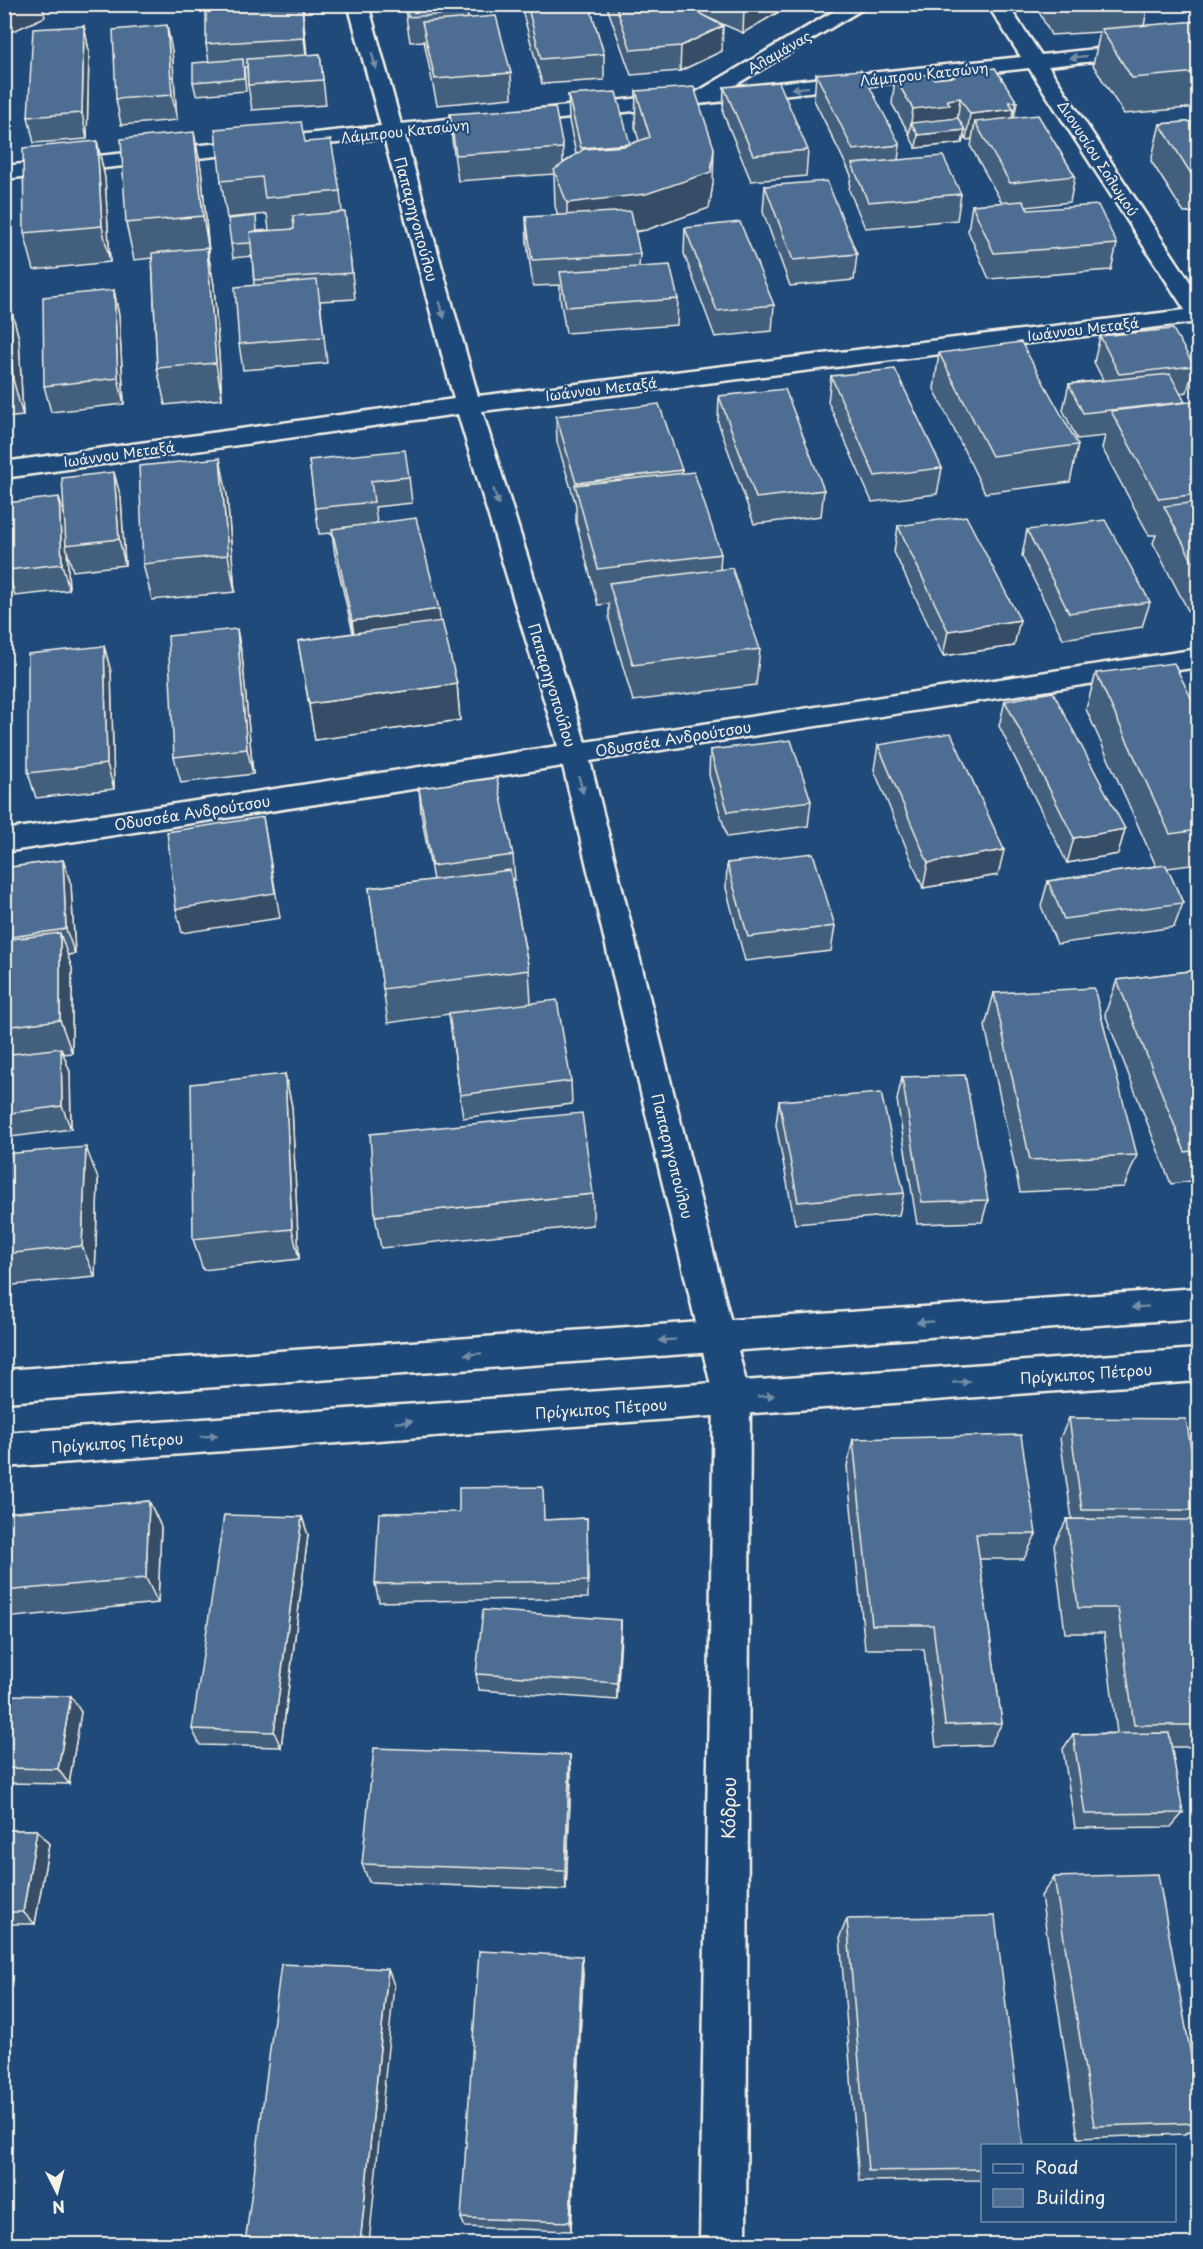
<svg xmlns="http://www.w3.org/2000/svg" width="1203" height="2249" font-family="'Playpen Sans',sans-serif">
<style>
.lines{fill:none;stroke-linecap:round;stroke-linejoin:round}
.minor-casing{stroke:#f4f1e8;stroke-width:5}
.secondary-casing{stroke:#f4f1e8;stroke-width:5}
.minor{fill:#1f4a7a;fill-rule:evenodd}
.secondary{fill:#1f4a7a;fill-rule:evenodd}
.wall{fill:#425f7e;stroke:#f4f1e8;stroke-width:1.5}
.shaded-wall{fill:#364d66;stroke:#f4f1e8;stroke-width:1.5}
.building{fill:#4d6e92;stroke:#f4f1e8;stroke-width:1.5}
.oneway{fill:#748da6}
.labels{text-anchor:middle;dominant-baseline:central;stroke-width:4.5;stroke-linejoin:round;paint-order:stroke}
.far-street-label{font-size:14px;fill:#f4f1e8;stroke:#1f4a7a}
.street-label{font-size:15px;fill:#f4f1e8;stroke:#1f4a7a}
.near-street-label{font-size:18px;fill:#f4f1e8;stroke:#1f4a7a}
</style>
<rect width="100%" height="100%" fill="#1f4a7a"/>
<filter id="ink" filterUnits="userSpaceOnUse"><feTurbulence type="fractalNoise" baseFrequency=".0167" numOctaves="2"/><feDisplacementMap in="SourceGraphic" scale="12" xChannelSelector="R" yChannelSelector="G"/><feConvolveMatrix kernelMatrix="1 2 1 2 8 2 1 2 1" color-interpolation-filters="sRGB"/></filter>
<g filter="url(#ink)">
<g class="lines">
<!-- minor casing -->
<g class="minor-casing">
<path id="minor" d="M348 4H368L401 124 697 92 846 4H871L730 88 1021 57 987 4H1007L1041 55 1198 38V50L1048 66 1198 294V322L482 411 585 742 1198 649V667L590 761 750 1398 746 2244H700L714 1398 563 766 4 852V830L558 746 458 414 4 478V462L454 399 384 138 4 179V166L381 126ZM1029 68 1185 310 478 396 405 136Z"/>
</g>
<!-- secondary casing -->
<g class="secondary-casing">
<path id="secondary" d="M1198 1288V1318L4 1402V1370Z
M1198 1349V1381L4 1467V1433Z"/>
</g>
<!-- minor -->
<use href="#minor" class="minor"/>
<!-- secondary -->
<use href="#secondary" class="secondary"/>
</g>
<!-- wall -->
<path class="wall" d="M213 4H302L307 55 320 54 326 105 252 110 248 85 247 67H244L246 91 196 95 193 82 209 62 206 44Z
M404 4H466L468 18 511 73 512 98 437 105 424 41 410 42Z
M522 4H589L604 54V80L542 84 522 10Z
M606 4H780V11L743 33 706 17 722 51 680 71 631 75Z
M1035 4H1148L1144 26 1198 21V107L1124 114 1093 65 1100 32 1051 35Z
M84 26 89 51 87 139 34 143 28 117Z
M172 51 177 120 121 125 116 99Z
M952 73 1017 102 1014 118 1075 176 1070 202 1026 207 1028 210 1117 244 1111 270 989 279 968 231 972 205 1002 203 971 147 972 139 966 140 964 136 962 143 916 148 910 137V135L892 104 895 78 934 79 952 77Z
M816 74 900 145 898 160 961 194 957 220 865 228 849 190 851 175 814 100Z
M724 87 808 150 806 176 751 181 723 113Z
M636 91 713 184 709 208 646 230 635 232 640 254 639 267 678 299 677 325 566 333 560 298V285L533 286 527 243 526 217 558 216 555 206 554 174 458 181 452 140 450 114 563 148V163L576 154 569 121 568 95 630 144 639 141 635 127Z
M1198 121V212L1184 213 1151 161 1160 124Z
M97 141 105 178 110 262 34 270 24 233Z
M305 142 340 191 342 212H345L355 299 320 301 327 363 243 370 239 344 254 285 252 256 233 258 231 244 258 231 269 230 267 214 227 218 221 181Z
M201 168 209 252 208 253 214 285 222 399 165 405 157 368 152 258 134 260 126 223Z
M765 186 857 254 854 280 790 286 763 212Z
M685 228 774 305 772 331 715 337 684 254Z
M4 240 8 252 11 308 19 339 23 416 4 418Z
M114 290 119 316 124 404 51 412 44 386Z
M1100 336 1194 366 1187 392 1180 393 1185 403 1198 401V617L1192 618 1153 543 1156 535H1149L1102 448 1105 436 1077 439 1063 410 1069 384 1103 380 1094 362Z
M939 353 1078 445 1070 482 985 493 934 389Z
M831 376 942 468 937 494 872 502 828 402Z
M719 396 824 490 821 516 754 524 718 422Z
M556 416 682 470V473L721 554 720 569 760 649 756 685 633 701 609 619V604L598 605 576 522V505L557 442Z
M309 460 409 477 412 503 375 507 377 523 440 621 457 684 460 720 315 740 298 641 353 633 335 555 332 533 319 534Z
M227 495 235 592 152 600 143 564Z
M121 498 125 565 73 571 67 551 69 590 15 596 8 570 64 516Z
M898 526 1014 646 943 656 894 552Z
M1027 530 1150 602 1142 627 1063 639 1022 556Z
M104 646 111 672 114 789 36 798 28 773Z
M242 655 253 774 181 783 174 757Z
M1096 673 1198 712V864L1167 868 1183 903 1174 927 1057 944 1041 906 1048 881 1156 866 1086 709Z
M1198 690V708L1195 701Z
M1005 701 1125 829 1118 854 1067 863 999 726Z
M878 745 998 875 923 888 874 770Z
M710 750 811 801 808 826 727 837 709 775Z
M419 788 513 855 515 880H512L529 970 531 1003 571 1081 572 1104 463 1118 449 1014 388 1023 369 888 433 880 421 813Z
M63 860 71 885 75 954 67 955 72 968V1053L63 1054 70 1072 71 1129 4 1138V868Z
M727 863 835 926 831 951 745 961 726 888Z
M1198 954V1180L1171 1184 1105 1014 1117 980 1197 970 1194 964Z
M994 993 1137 1155 1124 1187 1020 1192 985 1026Z
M285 1074 292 1107 299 1259 203 1270 193 1239Z
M902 1077 988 1200 982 1222 917 1224 897 1100Z
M779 1101 904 1193 899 1215 795 1224 776 1125Z
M4 1154 98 1179 95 1277 4 1286Z
M593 1194V1225L381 1248 375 1216Z
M1069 1418 1198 1489V1517L1196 1520H1198V1747H1171L1183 1813 1171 1827 1075 1828 1063 1749 1073 1734 1117 1733 1104 1633H1065L1054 1545 1067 1519H1072L1060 1438Z
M853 1439 1036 1534 1024 1559H979L1002 1723 990 1745 936 1747 924 1649H865L847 1466Z
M149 1501 161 1527 158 1603 4 1618V1513Z
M302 1517 308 1535 281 1747 200 1745 192 1729Z
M587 1518 588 1598 379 1602 375 1584 545 1520Z
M621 1620 617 1700 479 1690 476 1674Z
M4 1695 81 1712 69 1784 4 1783Z
M570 1755 571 1777 566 1890 369 1882 362 1864Z
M4 1830H37L49 1844 35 1924H4Z
M1054 1877 1198 2094V2126L1185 2134 1078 2138 1041 1896Z
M847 1919 982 2145V2180L859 2181 840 1936Z
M583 1972 571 2231 465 2227 461 2218Z"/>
<!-- shaded-wall -->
<path class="shaded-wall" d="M10 4H42L45 17 4 35V7Z
M302 4 304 26 307 63 304 38Z
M750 4H780V11L743 33 744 8Z
M167 25 172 51 177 120 172 95Z
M84 26 89 51 87 139 82 113Z
M723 26 722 51 680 71 681 46Z
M960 98 957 123H911L909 135 913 109 947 100Z
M1014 109 1009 135 975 122 972 139 966 140 970 114Z
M965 130 962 143 916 148 918 135Z
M194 132 201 168 209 252 203 216Z
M97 141 105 178 110 262 102 226Z
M714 148 713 184 709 208 646 230 567 240V203Z
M4 240 8 252 11 308 19 339 23 416 13 379 4 327Z
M207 248 214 285 222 399 216 363Z
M114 290 119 316 124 404 118 378Z
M220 458 227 495 235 592 228 555Z
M114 472 121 498 125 565 119 539Z
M59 497 66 523V545L67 551 69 590 62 564Z
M439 609 442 634 356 647 352 621Z
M1020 620 1014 646 943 656 948 631Z
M237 629 242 655 253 774 247 749Z
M104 646 111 672 114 789 107 764Z
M457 684 460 720 315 740 309 704Z
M263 817 280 918 182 933 176 909Z
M1125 829 1118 854 1067 863 1074 838Z
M1004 850 998 875 923 888 928 863Z
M63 860 71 885 75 954 66 929Z
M60 933 72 968V1053L60 1020Z
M61 1048 70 1072 71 1129 62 1106Z
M285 1074 292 1107 299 1259 292 1229Z
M86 1147 98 1179 95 1277 82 1246Z
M149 1501 161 1527 158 1603 146 1578Z
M302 1517 308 1535 281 1747 274 1732Z
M621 1620V1637L617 1700V1683Z
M71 1696 81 1712 69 1784 58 1769Z
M570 1755 571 1777 566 1890 565 1871Z
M37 1830 49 1844 35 1924 23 1912Z
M582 1956 583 1972 571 2231 570 2222Z
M388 1969 394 1985 369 2244H360Z"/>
<!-- building -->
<path class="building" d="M234 4H302L304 38 206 44V6Z
M406 4H466L468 13 408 17Z
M527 4H589L604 54 541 59Z
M615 4H682L723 26 681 46 631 50Z
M736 4H750L744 8Z
M496 16 511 73 435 79 422 22Z
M1198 21V72L1132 78 1101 29Z
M167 25 172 95 116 99 113 30Z
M84 26 82 113 28 117 33 29Z
M320 54 323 80 248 85 247 59Z
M243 59 244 78 193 82V63Z
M995 68 1017 102H1009L1014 109 970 114 960 98 947 100 950 105 913 109 895 78 931 74 934 79 955 77 952 73Z
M861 70 900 145 853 150 816 74Z
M779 82 808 150 753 155 724 87Z
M694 87 714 148 711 172 646 194 567 203 554 170 584 149 625 146 650 137 636 91Z
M616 92 630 144 581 148 568 95Z
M555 107 563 148 456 155 450 114Z
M1038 115 1075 176 1010 183 975 122Z
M958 118 965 130 918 135 911 123Z
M1198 121V177H1193L1160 124Z
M301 122 305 142 331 140 340 191 265 198 262 177 221 181 215 129Z
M194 132 203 216 126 223 121 139Z
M97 141 102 226 24 233 23 148Z
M943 156 961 194 868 202 852 164Z
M827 181 857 254 793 260 765 186Z
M1023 201 1028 210 1098 205 1117 244 994 253 972 205Z
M631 211 640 254 532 260 526 217Z
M345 212 352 273 254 280 250 232 294 229 293 216Z
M256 216 257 231 250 232 251 243 231 244 228 219Z
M740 222 774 305 717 311 685 228Z
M207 248 216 363 157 368 152 253Z
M670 265 678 299 566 307 560 272Z
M317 280 324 337 239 344 235 287Z
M114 290 118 378 44 386 43 297Z
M4 303H9L13 379 4 380Z
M1173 329 1194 366 1119 374 1100 336Z
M1021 342 1078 445 992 456 939 353Z
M895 369 942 468 875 476 831 376Z
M1170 374 1185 402 1083 413 1069 384Z
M785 389 824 490 756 498 719 396Z
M1198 401V494L1159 499 1111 411Z
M659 404 682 470 576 483 556 416Z
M405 450 409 477 371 481 374 502 315 508 309 460Z
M220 458 228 555 143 564 139 466Z
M114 472 119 539 66 545 62 478Z
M694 472 721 554 598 569 575 485Z
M59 497 62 564 8 570 6 503Z
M1198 502V572L1164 506Z
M966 516 1020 620 948 631 898 526Z
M416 518 439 609 352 621 332 529Z
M1105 520 1150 602 1069 613 1027 530Z
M732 568 760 649 633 665 609 583Z
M442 621 457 684 309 704 298 641Z
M237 629 247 749 174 757 168 636Z
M104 646 107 764 28 773V654Z
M1174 663 1198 712V830L1170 834 1096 673Z
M1053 692 1125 829 1074 838 1005 701Z
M951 733 1004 850 928 863 878 745Z
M791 740 811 801 728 812 710 750Z
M497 778 513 855 432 866 419 788Z
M263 817 275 893 176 909 167 832Z
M813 853 835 926 748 937 727 863Z
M63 860 66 929 4 938V868Z
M1166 865 1183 903 1064 919 1048 881Z
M510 870 529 970 383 989 369 888Z
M60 933V1020L4 1027V940Z
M1198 970V1150L1185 1152 1117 980Z
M1094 988 1137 1155 1030 1160 994 993Z
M557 1000 571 1081 460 1095 449 1013Z
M61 1048 62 1106 4 1114V1055Z
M285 1074 292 1229 193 1239 191 1084Z
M965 1075 988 1200 922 1202 902 1077Z
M881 1093 904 1193 798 1202 779 1101Z
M582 1113 593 1194 375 1216 370 1134Z
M86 1147 82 1246 4 1254V1154Z
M1069 1418 1186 1419 1198 1489V1510H1082Z
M1021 1435 1036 1534H976L1002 1723 945 1725 933 1625H872L853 1439Z
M543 1487 544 1520 587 1518 588 1581 375 1584 379 1513 459 1512V1488Z
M149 1501 146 1578 4 1591V1513Z
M224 1515 302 1517 274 1732 192 1729Z
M1067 1519 1198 1520V1725H1134L1118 1608H1078Z
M483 1610 621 1620 617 1683 476 1674Z
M4 1695 71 1696 58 1769 4 1768Z
M1169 1733 1183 1813 1085 1814 1073 1734Z
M374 1748 570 1755 565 1871 362 1864Z
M4 1830H37L23 1912H4Z
M1158 1874 1198 2094V2123L1094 2126 1054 1877Z
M995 1916 1023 2145H982V2169L868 2171 847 1919Z
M479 1951 582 1956 570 2222 461 2218Z
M281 1964 388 1969 360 2244H245Z"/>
<!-- one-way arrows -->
<defs><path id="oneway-solid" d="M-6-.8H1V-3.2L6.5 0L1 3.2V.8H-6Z" transform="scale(1.5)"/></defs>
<g class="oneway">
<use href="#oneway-solid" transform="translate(1078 57) rotate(174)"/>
<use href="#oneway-solid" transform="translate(374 61) rotate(75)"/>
<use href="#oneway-solid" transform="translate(800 88) rotate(174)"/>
<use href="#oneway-solid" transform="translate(442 310) rotate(75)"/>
<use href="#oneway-solid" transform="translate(496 497) rotate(73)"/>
<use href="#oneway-solid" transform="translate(581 785) rotate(76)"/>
<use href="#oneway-solid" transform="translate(1140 1307) rotate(176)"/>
<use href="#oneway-solid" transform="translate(925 1322) rotate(176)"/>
<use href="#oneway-solid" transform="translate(667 1340) rotate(176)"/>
<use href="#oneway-solid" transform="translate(473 1354) rotate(176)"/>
<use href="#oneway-solid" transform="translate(961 1382) rotate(-4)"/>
<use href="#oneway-solid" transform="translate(766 1396) rotate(-4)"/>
<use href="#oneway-solid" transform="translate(404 1422) rotate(-4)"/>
<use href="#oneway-solid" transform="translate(209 1436) rotate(-4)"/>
</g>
</g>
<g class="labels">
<!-- far-street labels -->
<g class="far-street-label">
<text transform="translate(779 52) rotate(-30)">Αλαμάνας</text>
<text transform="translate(924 74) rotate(-6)">Λάμπρου Κατσώνη</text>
<text transform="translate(405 131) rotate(-6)">Λάμπρου Κατσώνη</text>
<text transform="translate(1098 158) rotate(57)">Διονυσίου Σολωμού</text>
<text transform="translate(1083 329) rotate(-7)">Ιωάννου Μεταξά</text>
<text transform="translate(601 389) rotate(-7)">Ιωάννου Μεταξά</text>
<text transform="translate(119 454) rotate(-8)">Ιωάννου Μεταξά</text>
</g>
<!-- street labels -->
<g class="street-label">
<text transform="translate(417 219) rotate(75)">Παπαρηγοπούλου</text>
<text transform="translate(553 685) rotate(73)">Παπαρηγοπούλου</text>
<text transform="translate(673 738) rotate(-9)">Οδυσσέα Ανδρούτσου</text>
<text transform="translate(192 812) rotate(-9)">Οδυσσέα Ανδρούτσου</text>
<text transform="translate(673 1156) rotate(76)">Παπαρηγοπούλου</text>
<text transform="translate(1086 1373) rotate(-4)">Πρίγκιπος Πέτρου</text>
<text transform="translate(601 1408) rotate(-4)">Πρίγκιπος Πέτρου</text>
<text transform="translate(117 1442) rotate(-4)">Πρίγκιπος Πέτρου</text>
</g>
<!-- near-street labels -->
<g class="near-street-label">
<text transform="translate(728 1808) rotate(-89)">Κόδρου</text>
</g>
</g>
<!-- margin -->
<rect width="1203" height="2249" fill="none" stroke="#1f4a7a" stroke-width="24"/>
<rect x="12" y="12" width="1179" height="2225" fill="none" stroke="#f4f1e8" stroke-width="2" filter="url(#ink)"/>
<!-- legend -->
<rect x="981" y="2144" width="195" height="78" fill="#1f4a7a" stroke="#748da6" stroke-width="1.5"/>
<rect x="993" y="2164" width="30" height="9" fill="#1f4a7a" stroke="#748da6" stroke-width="1.5"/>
<text x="1035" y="2174" font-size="18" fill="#f4f1e8">Road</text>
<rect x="993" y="2189" width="30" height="18" fill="#4d6e92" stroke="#748da6" stroke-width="1.5"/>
<text x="1035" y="2204" font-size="18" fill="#f4f1e8">Building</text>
<!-- north arrow -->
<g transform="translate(57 2192) rotate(174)" stroke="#1f4a7a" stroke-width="4.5" paint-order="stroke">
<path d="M0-4.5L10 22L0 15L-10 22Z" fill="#f4f1e8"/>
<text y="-9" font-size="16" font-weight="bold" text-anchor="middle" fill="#f4f1e8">N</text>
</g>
</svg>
